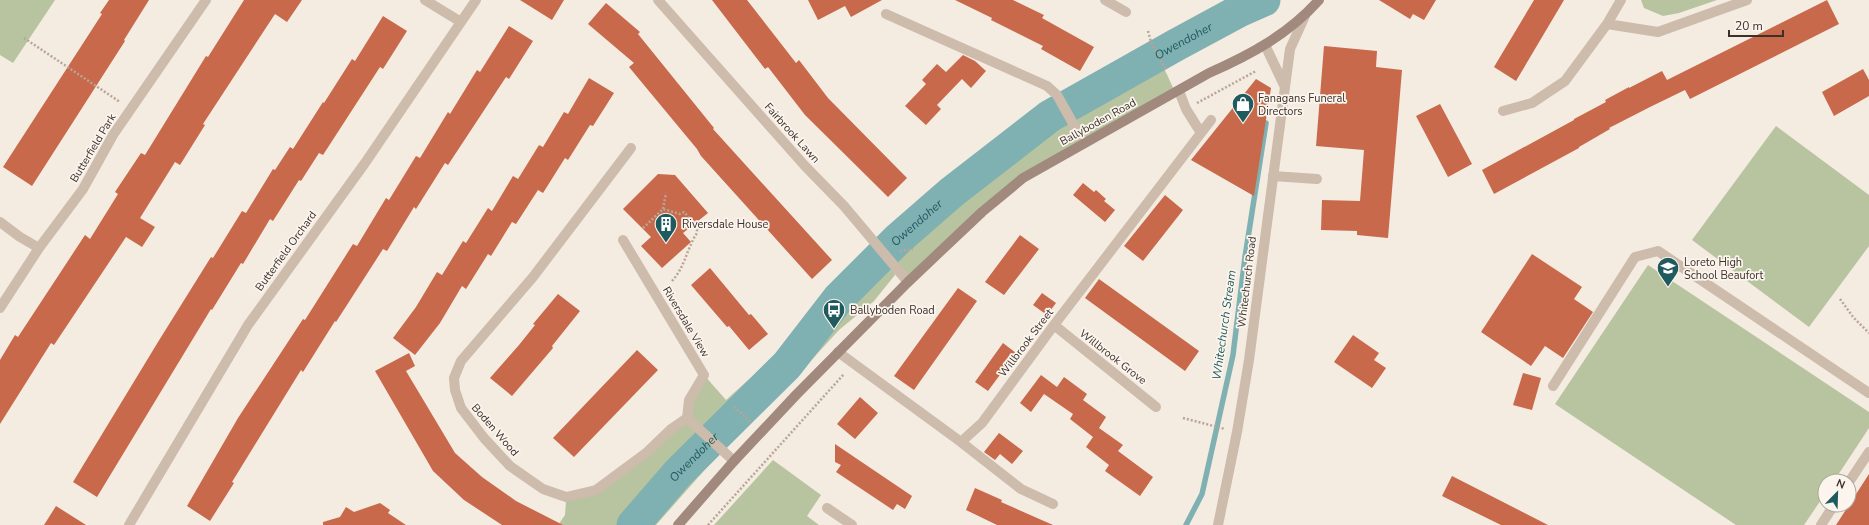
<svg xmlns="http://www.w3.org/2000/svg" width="1869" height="525" font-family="'Nunito Sans',sans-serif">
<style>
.green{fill:#b8c4a0}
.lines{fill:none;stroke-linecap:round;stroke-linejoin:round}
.stream{stroke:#7fb0b2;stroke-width:5.5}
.river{stroke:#7fb0b2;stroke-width:33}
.building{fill:#c8694b}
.path{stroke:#b9a596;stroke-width:2.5;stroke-dasharray:2 2;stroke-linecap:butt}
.service{stroke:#cdbbac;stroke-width:10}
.minor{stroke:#cdbbac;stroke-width:10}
.tertiary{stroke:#cdbbac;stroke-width:10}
.secondary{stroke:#a18a7d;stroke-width:10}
.labels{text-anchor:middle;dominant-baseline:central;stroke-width:3.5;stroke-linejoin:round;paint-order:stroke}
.poi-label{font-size:11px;fill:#3b302b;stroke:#fbf5ee;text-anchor:start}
.street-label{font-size:11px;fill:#3b302b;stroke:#fbf5ee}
.water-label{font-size:12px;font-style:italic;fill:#1f5a5e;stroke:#fbf5ee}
</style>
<rect width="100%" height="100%" fill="#f4ebe1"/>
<!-- green -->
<path class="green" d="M0 0H55L13 63 0 55Z
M1641 0H1717L1679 13 1663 16 1644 8Z
M1158 55 1175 92 1023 177 906 280 891 263 895 275 874 301 839 330 795 378 717 456 656 525H558L565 515 566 501 596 490 687 418 704 375 726 400 838 299 898 239 952 192 1050 116Z
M1776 126 1869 195V246L1809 327 1692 240Z
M1648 265 1869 412V428L1834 481H1825V494L1804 525H1736L1555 404Z
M773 460 821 495 807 516 819 525H714Z"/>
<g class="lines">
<!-- stream -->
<path class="stream" d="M1186 525 1202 494 1233 355 1245 257 1266 123"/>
<!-- river -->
<path class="river" id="s1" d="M633 525 678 473 787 365 838 299 898 239 952 192 1050 116 1176 45 1239 11 1264 0"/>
</g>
<!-- building -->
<path class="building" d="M109 0H149L124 40 125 41 32 186 3 167 102 14 100 13Z
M244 0H302L287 22 275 14 203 124 205 125 180 165 175 162 140 218 155 227 142 247 126 237 54 345 51 343 0 424V360L15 335 18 337 85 235 90 239 118 194 115 192 141 153 145 155 206 56 208 57Z
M520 0H564L552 20Z
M712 0H747L796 63 799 60 828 98 907 178 888 197 805 115 768 67 765 69Z
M808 0H882L851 17 845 6 818 20Z
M955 0H1013L1044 15 1042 18 1094 47 1080 71 1041 49 1043 46 991 20 992 18Z
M1379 0H1436L1424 20 1413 14 1410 19Z
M1534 0H1564L1516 81 1494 67Z
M1827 0 1839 24 1690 99 1685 90 1650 107 1609 128 1610 129 1579 147V148L1494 194 1482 170 1574 120V119L1606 102 1605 100 1629 87V88L1662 71 1667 80Z
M606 3 640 32 638 34 714 128 713 129 832 260 812 279 701 156 697 149 629 67 634 63 588 24Z
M383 16 407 31 383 69 380 67 323 155 319 153 301 181 299 180 273 221 270 219 243 264 241 263 212 310 211 309 97 497 73 482 158 342 211 257 213 258 242 211 246 213 273 169 275 170 290 147 293 149 323 102 324 103 352 59 355 61Z
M509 26 533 41 509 79 506 77 448 165 445 163 416 209 414 207 387 251 383 249 336 322 335 321 303 372 301 370 232 482 234 483 210 521 187 506 238 418 303 319 305 320 353 244 357 246 386 198 389 200 416 156 420 158 448 112 450 114 477 70 480 72Z
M1324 46 1377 51 1376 67 1402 70 1388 238 1357 235V231L1321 230 1322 200 1360 201 1364 150 1316 146Z
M963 55 975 61 986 71 971 88 962 79 937 105 941 109 926 125 905 106 926 84 922 80 937 64 946 72Z
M1863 69 1869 80V96L1834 116 1822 92Z
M589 78 614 93 593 126 590 125 568 160 565 158 543 193 538 190 516 224 512 222 491 256 488 254 466 289 462 286 440 323 415 355 393 338 416 307 437 272 442 275 463 241 466 243 488 208 492 211 513 176 518 179 539 145 543 147 564 112 568 114Z
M1256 79 1271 88 1254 196 1191 160Z
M1440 104 1472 164 1448 177 1416 116Z
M658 174 675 175 708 213 683 233 691 242 662 268 641 246 651 237 623 209Z
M1083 183 1094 192 1096 190 1106 199 1104 201 1115 210 1105 222 1073 195Z
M1165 195 1183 210 1143 261 1124 246Z
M1020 235 1039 249 1004 295 985 282Z
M1532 254 1582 287 1574 299 1593 312 1563 358 1545 346 1531 366 1481 332Z
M710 268 749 315 751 314 768 334 749 350 729 326 727 327 691 285Z
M1099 279 1199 351 1185 371 1085 298Z
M958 288 977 301 914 390 894 376Z
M1042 293 1056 303 1047 315 1033 305Z
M558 294 580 311 552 346 553 348 512 396 490 378 519 345 535 325 533 324Z
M1353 335 1379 353 1374 360 1386 368 1372 388 1334 362Z
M1003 343 1016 353 988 391 975 382Z
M637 350 658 370 574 457 553 438Z
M409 353 415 366 406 371 455 453 482 477 516 501 563 525H502L464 500 433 471 375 371Z
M1523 373 1541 378 1532 410 1513 405Z
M1041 375 1057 387 1064 377 1087 394 1083 400 1106 417 1099 428 1123 445 1118 451 1153 477 1140 496 1105 471 1109 465 1086 447 1093 437 1070 419 1073 414 1044 394 1031 412 1020 403Z
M860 397 878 413 855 439 837 424Z
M999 433 1023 451 1012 464 1000 454 995 460 984 452Z
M835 444 912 496 905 509 897 504 893 510 836 472 841 465 835 462Z
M1869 474V525H1836L1849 505Z
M1452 476 1505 503 1548 525H1501L1442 496Z
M975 488 1002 500 1001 502 1053 525H997L966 510Z
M380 503 390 510 388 513 406 525H323V522L340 517 346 507 354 512Z
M56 506 86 525H44Z"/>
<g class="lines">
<!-- path -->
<path class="path" d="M1148 31 1151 42 1166 70
M24 38 120 102
M1197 103 1256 71
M663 209 666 193
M643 228 663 209 680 214 684 212 697 227V233C687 248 685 267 672 281
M900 251 913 249
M1840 299 1853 317 1869 333
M734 407 751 422
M1183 418 1225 429
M708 525 844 374"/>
<!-- service -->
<path class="service" d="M886 14 1047 86 1057 95 1084 143
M1273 176 1317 179
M1553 386 1635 257 1658 251 1869 393
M1849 482 1869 452
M1821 525 1834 505"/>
<!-- minor -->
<path class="minor" d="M425 0 461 22
M658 0 805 166 844 206 908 282
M1105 0 1126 12
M1607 24 1658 32 1747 0
M1503 111 1532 103 1565 81 1607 24 1621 0
M1201 133 1211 120
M631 148 533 277 461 361 454 378 455 390 461 408 484 438 510 466 543 489 566 497 596 490 646 453 671 429 687 418 734 461
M0 222 20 237 39 248
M623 240 704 375 689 400 687 418
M0 308 39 248 83 189 113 135 206 0
M1054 325 1156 407
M838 352 961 442 982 423 1054 325 1201 133 1186 109 1179 91
M961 442 1021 489 1053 504
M827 508 852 525
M129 525 248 325 365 163 476 0"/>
<!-- tertiary -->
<path class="tertiary" d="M1265 45 1284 85
M1218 525 1237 432 1249 360 1290 49 1305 16"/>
<!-- secondary -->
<path class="secondary" d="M678 525 734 461 796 395 908 282 982 212 1023 178 1209 73C1250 55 1289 34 1319 0"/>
</g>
<!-- icons -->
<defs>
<g id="shop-pin" transform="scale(1.15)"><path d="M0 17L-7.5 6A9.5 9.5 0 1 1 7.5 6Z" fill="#1f5a5e" stroke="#fbf5ee"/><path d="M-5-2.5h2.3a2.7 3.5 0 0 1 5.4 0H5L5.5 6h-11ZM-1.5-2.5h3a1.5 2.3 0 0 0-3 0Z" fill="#fff"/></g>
<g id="building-pin" transform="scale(1.15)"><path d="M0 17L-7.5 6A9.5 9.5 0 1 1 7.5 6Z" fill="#1f5a5e" stroke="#fbf5ee"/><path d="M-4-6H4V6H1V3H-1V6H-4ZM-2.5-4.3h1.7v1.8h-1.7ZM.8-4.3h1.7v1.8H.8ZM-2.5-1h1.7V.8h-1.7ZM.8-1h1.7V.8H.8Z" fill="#fff"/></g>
<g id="school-pin" transform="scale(1.15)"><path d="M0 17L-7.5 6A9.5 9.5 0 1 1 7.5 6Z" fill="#1f5a5e" stroke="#fbf5ee"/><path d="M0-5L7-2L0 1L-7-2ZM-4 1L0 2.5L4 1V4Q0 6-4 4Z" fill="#fff"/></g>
<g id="bus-pin" transform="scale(1.15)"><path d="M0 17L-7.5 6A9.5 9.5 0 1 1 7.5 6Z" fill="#1f5a5e" stroke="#fbf5ee"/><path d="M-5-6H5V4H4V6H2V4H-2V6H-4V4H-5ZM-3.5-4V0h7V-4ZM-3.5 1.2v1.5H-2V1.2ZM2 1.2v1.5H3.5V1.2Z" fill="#fff"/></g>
</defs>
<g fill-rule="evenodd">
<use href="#shop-pin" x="1243" y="104"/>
<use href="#building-pin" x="666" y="224"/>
<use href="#school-pin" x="1668" y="268"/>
<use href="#bus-pin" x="834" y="310"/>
</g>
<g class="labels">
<!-- poi labels -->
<g class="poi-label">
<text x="1258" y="98">Fanagans Funeral<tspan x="1258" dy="13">Directors</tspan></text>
<text x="682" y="224">Riversdale House</text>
<text x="1684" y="262">Loreto High<tspan x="1684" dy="13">School Beaufort</tspan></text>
<text x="850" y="310">Ballyboden Road</text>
</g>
<!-- street labels -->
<g class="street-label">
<text transform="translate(1098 122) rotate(-29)">Ballyboden Road</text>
<text transform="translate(792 133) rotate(48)">Fairbrook Lawn</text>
<text transform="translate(93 148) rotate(-59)">Butterfield Park</text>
<text transform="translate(286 251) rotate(-54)">Butterfield Orchard</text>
<text transform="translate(1247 282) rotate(-83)">Whitechurch Road</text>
<text transform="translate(686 322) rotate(59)">Riversdale View</text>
<text transform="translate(1026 343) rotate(-53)">Willbrook Street</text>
<text transform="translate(1113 357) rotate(38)">Willbrook Grove</text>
<text transform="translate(495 430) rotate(49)">Boden Wood</text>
</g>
<!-- water labels -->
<g class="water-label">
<text stroke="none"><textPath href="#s1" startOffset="739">Owendoher</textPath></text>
<text stroke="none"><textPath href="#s1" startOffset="415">Owendoher</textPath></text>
<text transform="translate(1224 325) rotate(-82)">Whitechurch Stream</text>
<text stroke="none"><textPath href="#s1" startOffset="91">Owendoher</textPath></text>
</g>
</g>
<!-- north arrow -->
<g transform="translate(1837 493) rotate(23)"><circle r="19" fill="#fbf5ee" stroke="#aea6a0"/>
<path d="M0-3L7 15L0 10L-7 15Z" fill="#1f5a5e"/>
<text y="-6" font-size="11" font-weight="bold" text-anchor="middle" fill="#3b302b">N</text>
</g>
<!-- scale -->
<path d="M1729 30v6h54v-6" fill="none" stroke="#3b302b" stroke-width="2"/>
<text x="1735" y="30" font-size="12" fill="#3b302b" stroke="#fbf5ee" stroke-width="3" paint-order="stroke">20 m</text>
</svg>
